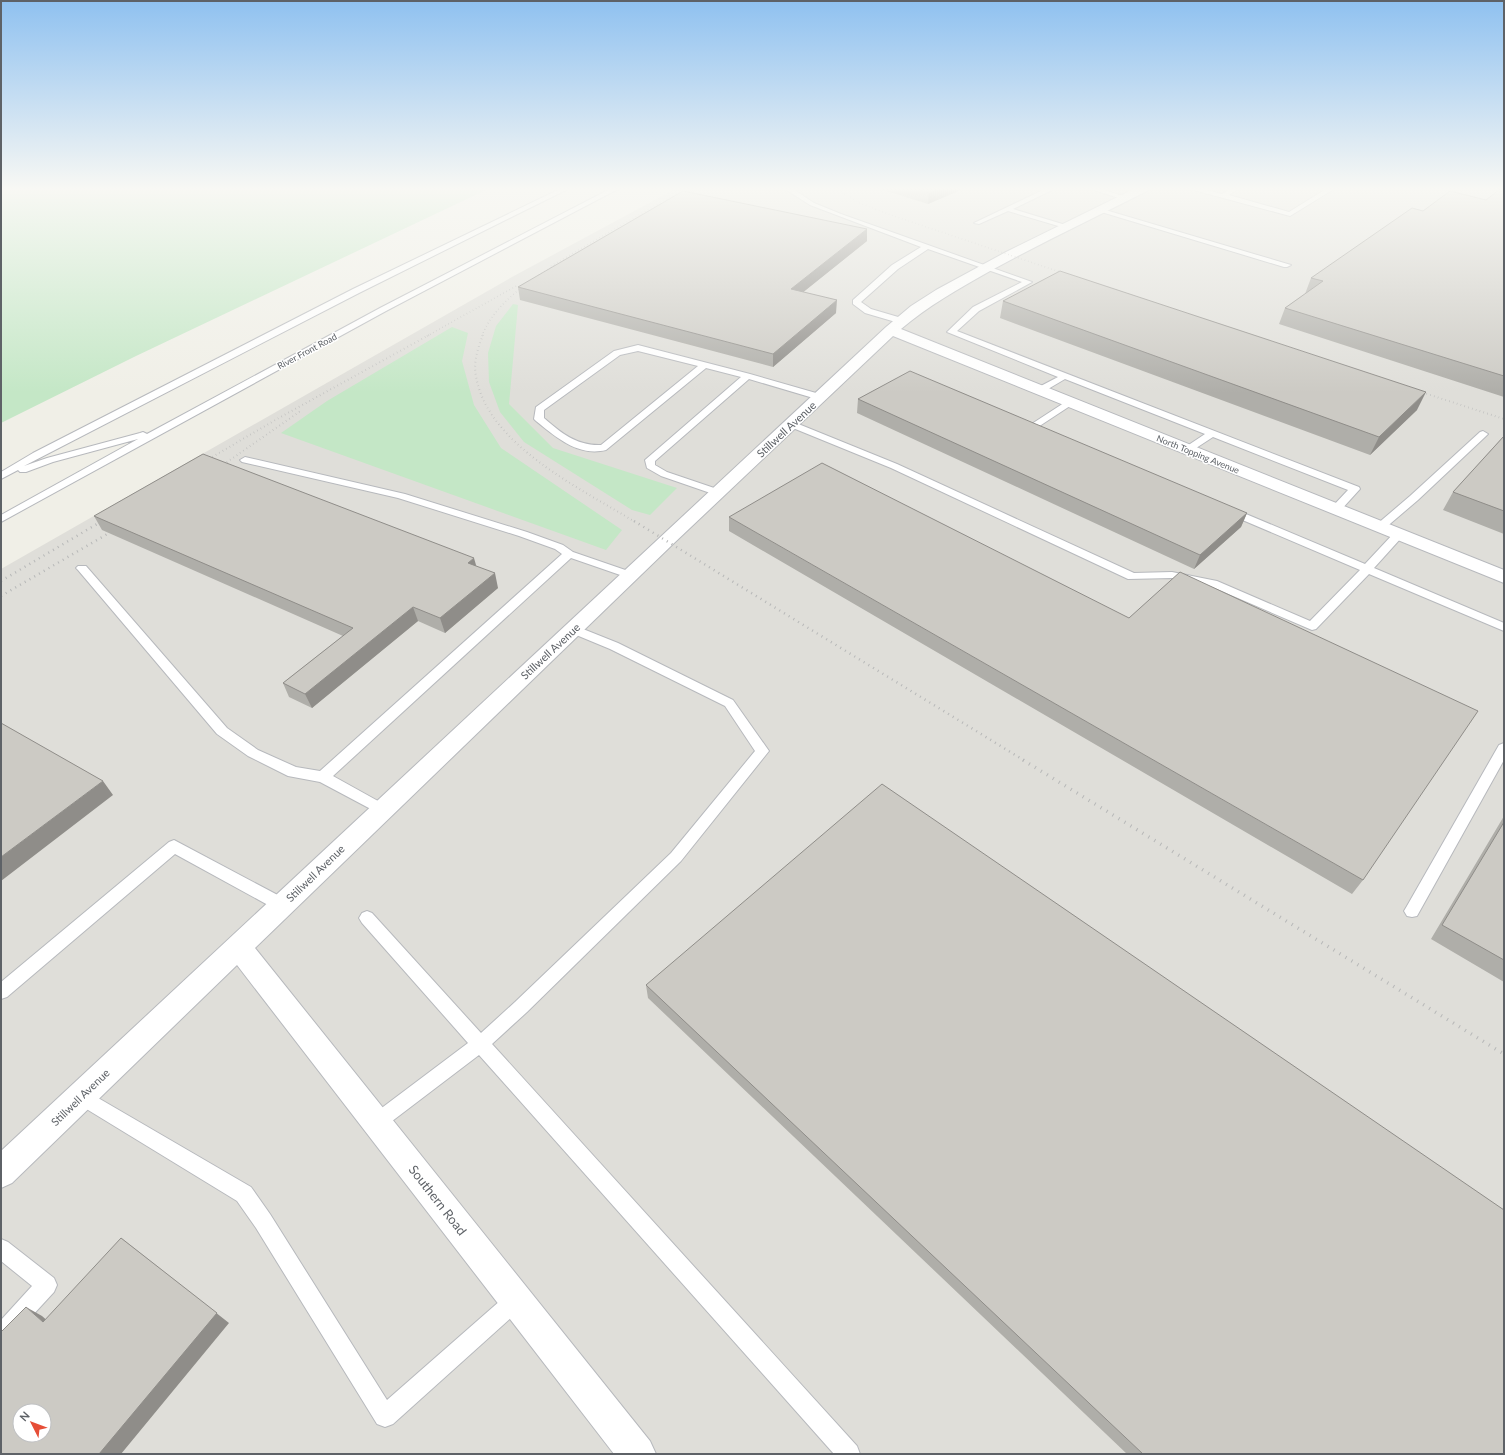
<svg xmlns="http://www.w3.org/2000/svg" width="1505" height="1455" font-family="Lato,sans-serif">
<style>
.industrial{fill:#dfded9;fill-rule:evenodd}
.green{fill:#c4e7c6}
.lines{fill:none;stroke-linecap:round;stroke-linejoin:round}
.service-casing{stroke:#b7b9bd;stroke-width:2}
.minor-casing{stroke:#b7b9bd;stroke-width:2}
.service{fill:#fff;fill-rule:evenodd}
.minor{fill:#fff;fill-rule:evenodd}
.rail-far3{stroke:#b7b8b8;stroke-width:1.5;stroke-dasharray:0.5 3;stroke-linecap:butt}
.rail-far2{stroke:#b7b8b8;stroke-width:2;stroke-dasharray:0.5 3.5;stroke-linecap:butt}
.rail-far1{stroke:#b7b8b8;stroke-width:2.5;stroke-dasharray:1 4.5;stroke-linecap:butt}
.rail{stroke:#b7b8b8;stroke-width:3.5;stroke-dasharray:1 6;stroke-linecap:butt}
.wall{fill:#afaea9}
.shaded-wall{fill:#8f8d89}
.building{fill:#cccac4;stroke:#8f8d89;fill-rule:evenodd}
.labels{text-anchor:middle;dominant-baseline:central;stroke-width:3;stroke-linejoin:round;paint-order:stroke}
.far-street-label{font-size:9px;fill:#5e6267;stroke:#fff}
.street-label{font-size:11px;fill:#5e6267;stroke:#fff}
.near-street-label{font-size:13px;fill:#5e6267;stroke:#fff}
</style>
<rect width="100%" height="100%" fill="#f0efe7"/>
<!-- industrial -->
<path class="industrial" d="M675 189H1504V1454H1V569L512 277ZM20 1411H44V1435H20Z"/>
<!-- green -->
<path class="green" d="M1 189H488L136 356 1 423Z
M513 304 518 305 509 404 553 448 677 488 650 515 632 510 524 442 500 412 489 382 488 353 496 326Z
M452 327 468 333 462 361 474 405 501 448 622 530 606 550 281 433 327 401Z"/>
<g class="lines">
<!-- service casing -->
<g class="service-casing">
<path id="service" d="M560 189H568L359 293 24 466 47 458 140 433 143 432 147 434 380 308 610 189H618L386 311 1 522V515L138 439 53 462 26 472H20L18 470 1 479V472L33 453 353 289Z
M785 189H793L814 203 841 214 1032 282 979 311 957 331 1359 487 1360 489 1340 511H1332L1331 509 1332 507 1348 490 1213 437 1190 452H1184L1182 450 1184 448 1205 434 1065 379 1043 392H1037L1036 390 1037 388 1058 377 947 332 973 307 1022 282 928 249 898 269 861 302 871 309 905 319V323H899L865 313 853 304V300L892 265 921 247 810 205Z
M1045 189H1054L1013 209 1069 226V228H1065L1008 211 979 224 974 223Z
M1091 189H1101L1128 198 1125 200Z
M1190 189H1202L1222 194 1230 189H1238L1229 195 1289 212 1326 189H1334L1290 216Z
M1098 209H1102L1291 265 1287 267H1284L1098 211Z
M638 345 750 374 823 395 824 397 820 400 749 379 655 461V465L667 472 723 491 724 493 723 495 719 496 661 476 647 468 645 460 741 377 706 368 606 450C578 457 556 437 536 421L534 419 536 407 614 351ZM638 351 698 366 601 445C577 446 561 433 544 418V410L620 355Z
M1070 399 1075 402 1073 404 1035 429 1032 430 1027 427Z
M791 421 897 464 1134 573 1172 572 1217 581 1310 621 1360 570 1226 513 1225 511 1226 509H1234L1365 564 1394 533H1402L1403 535 1402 537 1374 568 1504 623V631L1369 574 1316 629 1312 630 1210 586 1172 578 1128 579 891 468 788 426 786 424 788 422Z
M1483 431 1488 434 1486 436 1418 500 1384 529H1376L1375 527 1376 525 1410 496 1480 432Z
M245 457 405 494 527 532 563 545 573 552 634 573 636 575 634 577H626L571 558 333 776 387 806 389 810 387 814 382 815 320 782 288 776 248 756 217 734 78 570 76 568 78 566H86L227 728 258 750 296 767 320 771 562 554 555 549 519 536 398 498 242 462 240 460Z
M573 625 618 643 733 700 769 751 681 861 527 1012 492 1044 857 1446 860 1454H834L479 1055 383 1128 377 1131 371 1128 368 1122 371 1116 468 1043 362 923 359 918 362 913 367 911 372 913 481 1033 515 1002 671 853 755 751 725 706 610 649 569 632 567 629 569 626Z
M1504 743V760L1417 916 1412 917 1407 916 1404 911 1407 906 1499 745Z
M174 840 287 900 290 905 287 910 282 911 277 910 175 854 7 997 1 999V982L169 842Z
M81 1088 251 1187 270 1214 387 1400 509 1293 516 1290 523 1293 526 1300 523 1307 393 1424 385 1427 377 1424 256 1228 237 1201 75 1102 72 1096 75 1090Z
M1 1239 8 1242 54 1278 57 1285 54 1292 8 1342 1 1345V1320L32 1286 1 1261Z"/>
</g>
<!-- minor casing -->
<g class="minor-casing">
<path id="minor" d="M1134 189H1148L1147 191C1094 218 1041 243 990 271 958 289 928 306 901 329L1504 570V583L893 336 672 545 255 948 650 1441 656 1454H614L237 965 12 1183 1 1188V1151L886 327 911 306 936 290 1006 252Z"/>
</g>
<!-- service -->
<use href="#service" class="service"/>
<!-- minor -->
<use href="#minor" class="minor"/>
<!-- rail-far3 -->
<path class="rail-far3" d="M835 189 862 204 888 214 1069 275
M681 199 696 189
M551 266 684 189
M427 336 518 285
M482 336C493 305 530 280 556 264"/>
<!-- rail-far2 -->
<path class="rail-far2" d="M483 335C478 348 473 362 476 376 487 445 582 489 635 522
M1415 390 1504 419
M202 463 277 419 429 335
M217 469 302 410
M100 522 109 517"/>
<!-- rail-far1 -->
<path class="rail-far1" d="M634 521 1025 761
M1 581 102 521
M1 596 109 533"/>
<!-- rail -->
<path class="rail" d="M1023 760 1504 1054"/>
</g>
<!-- wall -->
<path class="wall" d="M880 189H963L928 204Z
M1504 189V397L1279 324 1285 308 1305 294 1311 278 1423 211 1486 200Z
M867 241 803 292 836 313 773 367 520 300 518 287Z
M1003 301 1417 410 1370 455 1000 318Z
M858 399 1247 513 1241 527 1194 569 857 413Z
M1504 436V534L1443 510 1453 492Z
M94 516 476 566 498 588 445 633 418 621 312 708 289 697 283 683 343 636 102 530Z
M729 517 1363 880 1352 894 729 531Z
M1504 816V982L1431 939Z
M646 985 1504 1454H1127L648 998Z"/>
<!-- shaded-wall -->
<path class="shaded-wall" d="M939 189H963L928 204 929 193Z
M867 229V241L791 302V289Z
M837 300 836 313 773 367V354Z
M1426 392 1417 410 1370 455 1379 437Z
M1247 513 1241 527 1194 569 1200 555Z
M474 558 478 572 468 563Z
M495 573 498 588 445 633 440 618Z
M413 607 418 621 312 708 305 694Z
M103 781 113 795 1 881V857Z
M121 1238 229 1323 121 1454H99Z
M26 1307 42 1316 59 1331 43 1322Z"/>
<!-- building -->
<path class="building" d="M916 189H939L929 193Z
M1500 189H1504V376L1285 308 1323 281 1311 278 1412 208 1423 211 1450 191 1486 200Z
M683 191 867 229 791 289 837 300 773 354 518 287Z
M1060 271 1426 392 1379 437 1003 301Z
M910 371 1247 513 1200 555 858 399Z
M1504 436V511L1453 492Z
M203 454 474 558 468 563 495 573 440 618 413 607 305 694 283 683 353 628 94 516Z
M822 463 1129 618 1180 572 1478 711 1363 880 729 517Z
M1 723 103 781 1 857Z
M882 784 1504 1210V1454H1143L646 985Z
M1504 822V960L1442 925Z
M121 1238 217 1313 99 1454H1V1332L26 1307 43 1322ZM20 1411H44V1435H20Z"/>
<!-- sky -->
<linearGradient id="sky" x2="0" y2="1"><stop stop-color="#8fc1f0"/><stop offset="0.48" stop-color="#f8f8f4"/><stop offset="1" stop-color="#f8f8f4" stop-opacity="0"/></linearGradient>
<rect width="1505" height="393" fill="url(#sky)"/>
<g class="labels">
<!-- far-street labels -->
<g class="far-street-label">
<text transform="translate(307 351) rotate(-28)">River Front Road</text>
<text transform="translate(1198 454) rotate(22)">North Topping Avenue</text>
</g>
<!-- street labels -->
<g class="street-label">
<text transform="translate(786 429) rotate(-43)">Stillwell Avenue</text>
<text transform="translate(550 651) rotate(-43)">Stillwell Avenue</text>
<text transform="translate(315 873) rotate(-44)">Stillwell Avenue</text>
<text transform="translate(80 1097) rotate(-44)">Stillwell Avenue</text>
</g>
<!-- near-street labels -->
<g class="near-street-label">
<text transform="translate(438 1200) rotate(52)">Southern Road</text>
</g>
</g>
<!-- border -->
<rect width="1505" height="1455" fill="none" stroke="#5e6267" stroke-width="4"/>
<!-- north arrow -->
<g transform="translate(32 1423) rotate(312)"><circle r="19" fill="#ffffff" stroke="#bfc0c2"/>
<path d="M0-3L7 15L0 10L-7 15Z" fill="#e64e37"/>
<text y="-6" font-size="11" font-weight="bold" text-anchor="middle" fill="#5e6267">N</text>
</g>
</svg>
